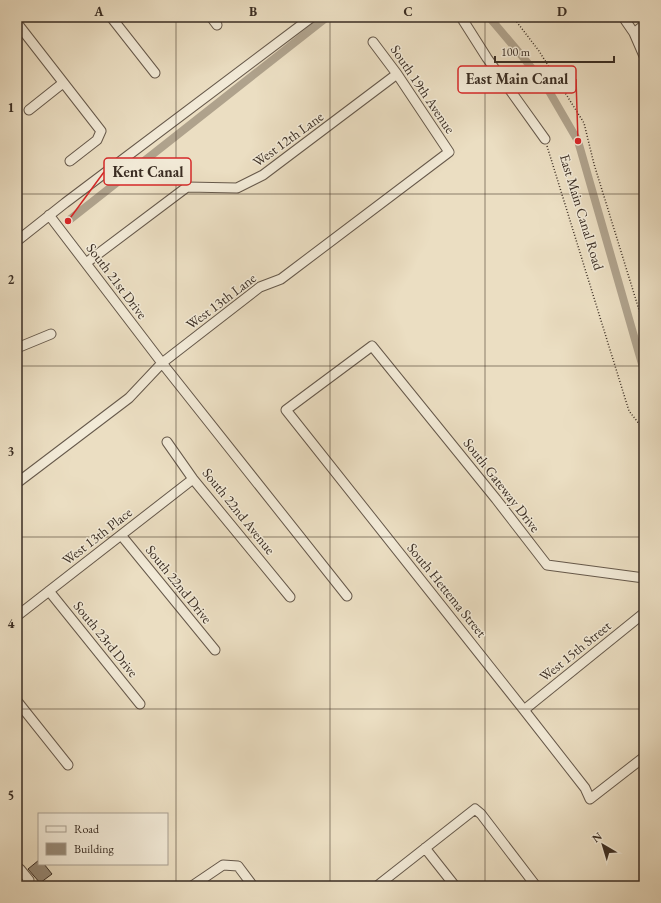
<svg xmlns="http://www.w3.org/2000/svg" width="661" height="903" font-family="'EB Garamond',serif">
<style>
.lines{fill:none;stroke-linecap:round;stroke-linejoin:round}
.canal{stroke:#afa28c;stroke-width:8}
.building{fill:#968976;stroke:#3a2d23}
.minor-casing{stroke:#66594b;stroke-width:11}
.path{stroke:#3a2d23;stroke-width:1.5;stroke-dasharray:1 2;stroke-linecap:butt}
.minor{stroke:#f2ead7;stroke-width:9}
.grid{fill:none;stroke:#3a2d23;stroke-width:1;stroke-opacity:0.55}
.labels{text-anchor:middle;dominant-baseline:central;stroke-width:3;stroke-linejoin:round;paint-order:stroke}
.street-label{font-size:14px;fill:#3a2d23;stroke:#f2ead7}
.leader{fill:none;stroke:#d62828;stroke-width:1.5}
.callout-dot{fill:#d62828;stroke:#f2ead7;stroke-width:1.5}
.callout{fill:#f2ead7;stroke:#d62828;stroke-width:1.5}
.callout-label{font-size:15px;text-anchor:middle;font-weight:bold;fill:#3a2d23}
.neatline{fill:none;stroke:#3a2d23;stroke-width:1.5}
.grid-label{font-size:13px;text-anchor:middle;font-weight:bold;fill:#3a2d23}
</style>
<rect width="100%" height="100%" fill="#ebdec2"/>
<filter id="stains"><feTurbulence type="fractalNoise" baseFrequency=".005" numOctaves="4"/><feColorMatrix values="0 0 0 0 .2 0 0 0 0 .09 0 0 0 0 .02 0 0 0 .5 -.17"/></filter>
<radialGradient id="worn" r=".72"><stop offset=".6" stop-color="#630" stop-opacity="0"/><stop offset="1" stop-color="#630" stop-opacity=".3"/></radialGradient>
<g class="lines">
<!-- canal -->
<path class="canal" d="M489 17 522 56 546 86 578 141 644 371
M68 221 327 17"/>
</g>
<!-- building -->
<path class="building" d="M39 860V864H44L52 874 40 883 28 869Z"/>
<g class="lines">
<!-- minor casing -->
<g class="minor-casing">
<path id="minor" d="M111 17 155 73
M211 17 217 25
M461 17 487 58 545 139
M623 17 634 33 644 56
M17 23 101 131 97 140 70 161
M634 33 644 25
M29 110 63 83
M49 215 162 363 347 596
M17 241 65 203 312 17
M86 263 187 187 237 188 263 175 397 74
M17 348 51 334
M167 442 193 479 290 597
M17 483 129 398 162 363 260 287 281 279 449 152 397 74 373 42
M121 535 215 650
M644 578 547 565 496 499 372 346 286 410 524 710 585 788 590 799 644 757
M49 591 140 704
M17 616 193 479
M17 701 68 765
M524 710 644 613
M425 848 455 886
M17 870 20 869 29 880 21 886
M192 886 223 865 238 866 253 886
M377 886 475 809 481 814 536 886"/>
</g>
<!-- path -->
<path class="path" d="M513 17 539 51 584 123 594 164 644 326
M547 146 629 411 644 430"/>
<!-- minor -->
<use href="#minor" class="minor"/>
</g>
<!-- grid -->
<path class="grid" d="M176 17V886M330 17V886M485 17V886M17 194H644M17 366H644M17 537H644M17 709H644"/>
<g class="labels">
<!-- street labels -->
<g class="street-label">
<text transform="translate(423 89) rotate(56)">South 19th Avenue</text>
<text transform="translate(288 139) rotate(-36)">West 12th Lane</text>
<text transform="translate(582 212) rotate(73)">East Main Canal Road</text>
<text transform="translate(117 281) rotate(53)">South 21st Drive</text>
<text transform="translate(221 301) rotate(-37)">West 13th Lane</text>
<text transform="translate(502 485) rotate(52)">South Gateway Drive</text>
<text transform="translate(239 511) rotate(51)">South 22nd Avenue</text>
<text transform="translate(97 536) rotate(-38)">West 13th Place</text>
<text transform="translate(179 584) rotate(51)">South 22nd Drive</text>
<text transform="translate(447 590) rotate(51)">South Hettema Street</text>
<text transform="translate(106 639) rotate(51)">South 23rd Drive</text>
<text transform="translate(575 651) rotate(-39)">West 15th Street</text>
</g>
</g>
<!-- callouts -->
<path class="leader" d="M578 141L576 79M68 221L104 172"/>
<g class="callout-dot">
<circle cx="578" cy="141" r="4"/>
<circle cx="68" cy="221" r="4"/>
</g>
<g class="callout">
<rect x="458" y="66" width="118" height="27" rx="4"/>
<rect x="104" y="158" width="87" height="27" rx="4"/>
</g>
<g class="callout-label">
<text x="517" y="84">East Main Canal</text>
<text x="148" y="177">Kent Canal</text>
</g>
<!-- margin -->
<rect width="661" height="903" fill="none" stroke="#ebdec2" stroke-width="44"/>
<!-- legend -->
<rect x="38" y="813" width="130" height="52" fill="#f2ead7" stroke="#a89e8f"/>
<rect x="46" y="826" width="20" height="6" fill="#f2ead7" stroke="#a89e8f"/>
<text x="74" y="833" font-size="12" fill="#3a2d23">Road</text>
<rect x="46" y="843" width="20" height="12" fill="#968976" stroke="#a89e8f"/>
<text x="74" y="853" font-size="12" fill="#3a2d23">Building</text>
<!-- north arrow -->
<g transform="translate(603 845) rotate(322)" stroke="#f2ead7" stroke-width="3" paint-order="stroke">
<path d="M0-3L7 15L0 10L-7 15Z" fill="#3a2d23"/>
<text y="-6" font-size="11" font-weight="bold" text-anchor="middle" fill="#3a2d23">N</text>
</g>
<!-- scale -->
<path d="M495 56v6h119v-6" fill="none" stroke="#3a2d23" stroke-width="2"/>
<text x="501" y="56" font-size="12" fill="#3a2d23" stroke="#f2ead7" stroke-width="3" paint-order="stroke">100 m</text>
<rect x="22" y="22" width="617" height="859" class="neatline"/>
<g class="grid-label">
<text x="99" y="16">A</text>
<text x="253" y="16">B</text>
<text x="408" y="16">C</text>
<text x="562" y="16">D</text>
<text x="11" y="112">1</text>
<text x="11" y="284">2</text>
<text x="11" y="456">3</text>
<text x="11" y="628">4</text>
<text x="11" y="800">5</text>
</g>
<rect width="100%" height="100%" filter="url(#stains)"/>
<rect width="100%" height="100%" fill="url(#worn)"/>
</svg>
